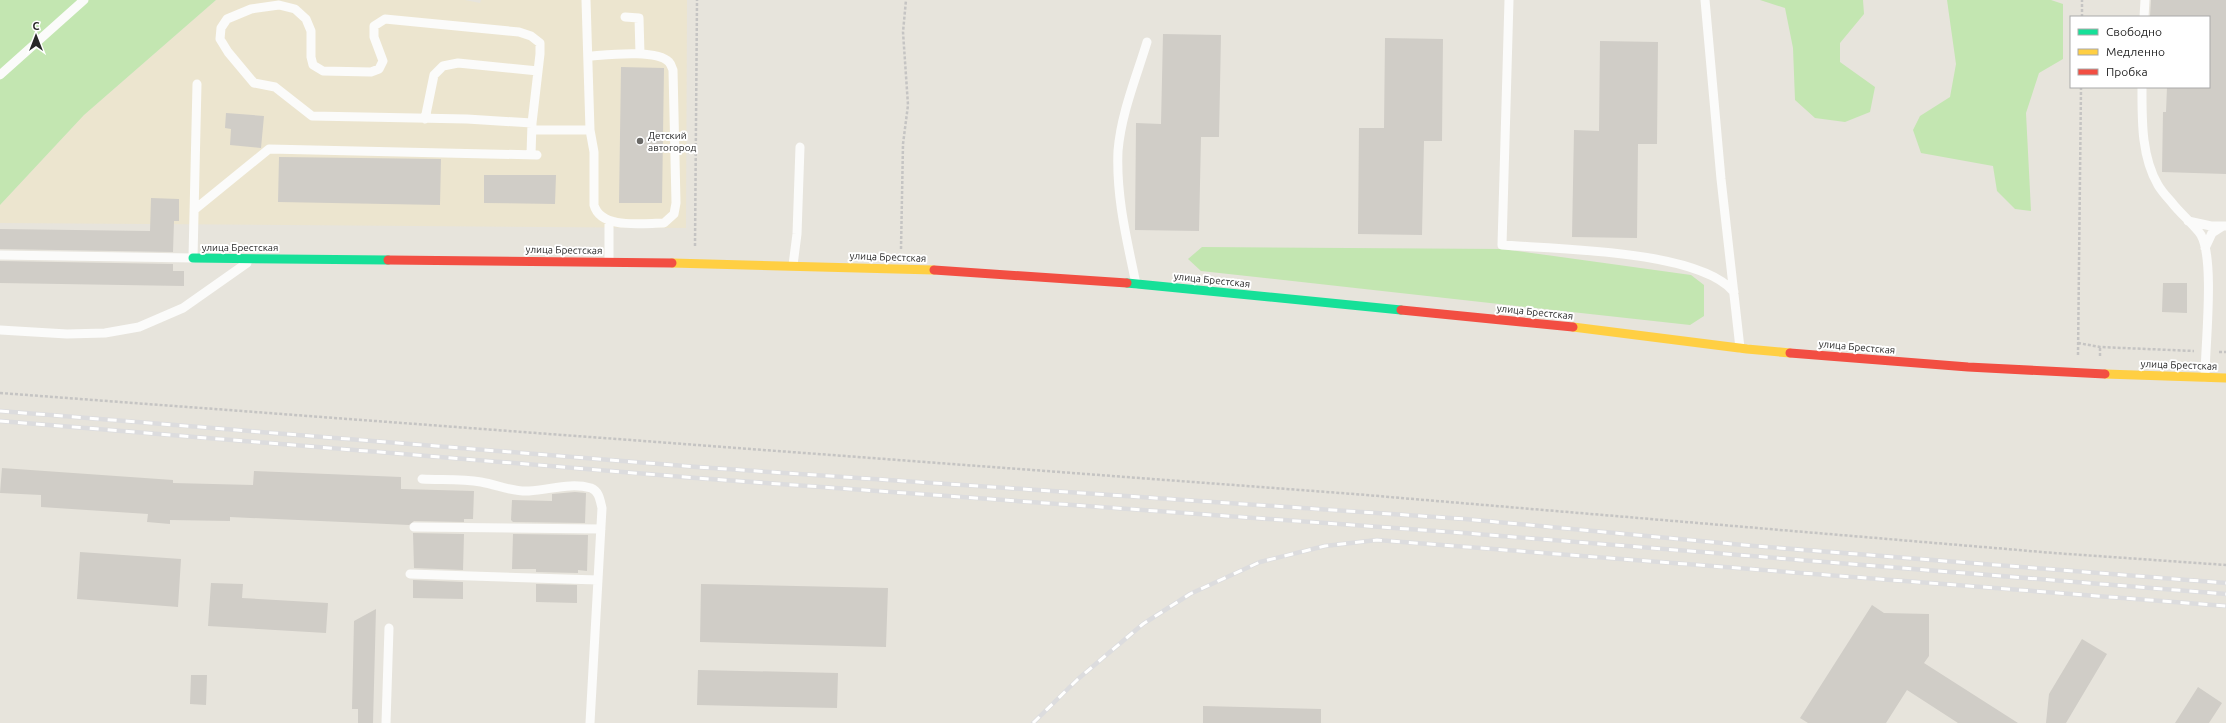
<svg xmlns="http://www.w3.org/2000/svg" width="2226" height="723" font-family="Ubuntu,sans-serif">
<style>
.education{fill:#ece5cf}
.green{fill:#c3e6b1}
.building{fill:#d0cdc7}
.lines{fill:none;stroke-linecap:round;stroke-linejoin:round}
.path{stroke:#c5c4c3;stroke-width:2.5;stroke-dasharray:3 2;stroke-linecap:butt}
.lane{stroke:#fbfbfa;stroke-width:9}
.fast{stroke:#16e098;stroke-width:9}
.slow{stroke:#ffcf43;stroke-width:9}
.jam{stroke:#f24e42;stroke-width:9}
.rail-casing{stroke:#dcdcde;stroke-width:4.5}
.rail{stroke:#fff;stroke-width:3;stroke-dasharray:9;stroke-linecap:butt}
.poi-dot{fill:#6a6966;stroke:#fff;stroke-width:1.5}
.labels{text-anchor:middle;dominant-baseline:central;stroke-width:4;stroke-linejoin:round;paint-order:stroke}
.poi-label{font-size:10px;fill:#272727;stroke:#fff;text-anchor:start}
.street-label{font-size:10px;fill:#272727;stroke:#fff}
</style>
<rect width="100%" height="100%" fill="#e7e4dc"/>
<!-- education -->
<path class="education" d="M216 0H465L480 3 481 0H687L686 228 0 223V205L84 115Z"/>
<!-- green -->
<path class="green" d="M0 0H216L84 115 0 205Z
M1760 0H1863L1864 14 1840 43V62L1875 87 1870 112 1845 122 1815 118 1795 100 1793 48 1785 8Z
M1947 0H2051L2063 4V59L2039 73 2026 113 2031 211 2015 209 1997 191 1993 166 1921 153 1913 130 1920 116 1950 97 1956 64Z
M1202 247 1503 249 1691 275 1704 285V316L1690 325 1201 271 1188 259Z"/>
<!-- building -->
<path class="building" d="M2151 0H2226V174L2162 172 2163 112H2166L2167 87H2209V17H2150Z
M1163 34 1221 35 1219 137H1201L1199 231 1135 230 1136 123 1161 124Z
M1385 38 1443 39 1442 141H1424L1422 235 1358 234 1359 128H1384Z
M1600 41 1658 42 1657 144H1638L1637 238 1572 237 1574 130 1599 131Z
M621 67 664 68 662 203H619Z
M226 113 264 116 261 148 230 145 231 129 225 128Z
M279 157 441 159 440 205 278 202Z
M484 175H556L555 204 484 203Z
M151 198 179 199V221H174L173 252 0 249V229L150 231Z
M0 261 173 264V271H184V286L0 283Z
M2163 283H2187V313L2162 312Z
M2 468 173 480V483L253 485 254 471 401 477V489L474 491 473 519H464V522L414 521 409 525 230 517V521L170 520V524L147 522 148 514 41 507V495L0 493Z
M575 492 586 493 585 523 513 522 511 520 512 500 552 501V494Z
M413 533 464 534 463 570 414 568Z
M513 534 588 535 587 571 578 570V573L536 572V569H512Z
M80 552 181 559 178 607 77 599Z
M413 580 463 582V599L413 598Z
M211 583 243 584 242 598 328 603 326 633 208 626Z
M536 584 577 585V603L536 602Z
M701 584 888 588 886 647 700 642Z
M1872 605 1884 613 1929 614V656L1924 663 2018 723H1958L1907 690 1886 723H1808L1800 718Z
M376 609 373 723H358V709H352L354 621Z
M2082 639 2107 654 2066 723H2046L2049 694Z
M698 670 838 673 837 708 697 705Z
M191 675H207L206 705 190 704Z
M2198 687 2222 703 2209 723H2175Z
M1203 706 1321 709V723H1203Z"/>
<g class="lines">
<!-- path -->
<path class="path" d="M2082 17V0
M695 246 697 0
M901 249 903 144 908 105 903 32 906 0
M2078 343 2100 347 2194 351
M2219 352H2226
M2078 355 2081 87
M2100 356V347
M0 393 1354 494 2054 553 2226 565"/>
<!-- lane -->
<path class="lane" d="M586 0 590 130 594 152V205C601 230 643 223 664 223L674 214 676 203 673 70C672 68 671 64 669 62 656 49 606 55 589 56
M1509 0 1502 245C1556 249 1699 250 1734 292
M1705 0 1721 179 1740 348
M625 17 639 18 640 54
M2144 17 2145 0
M0 75 84 0
M2142 87C2142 119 2141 156 2158 185 2162 192 2168 198 2173 204 2179 212 2197 228 2201 235 2215 260 2205 346 2205 377
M425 119 434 75 443 66 458 63 538 71
M532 130H590
M531 155 532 123 540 54V43L531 36 519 32 385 19 374 26V37L383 61 379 69 371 72 323 71 313 65 311 57V31L306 19 295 9 279 5 251 9 227 19 221 28 220 39 228 52 254 83 275 87 312 116 467 119 532 123
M194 210 269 149 537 155
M2188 221 2211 226H2226
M609 222V262
M2205 248 2212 233 2223 226
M0 255 193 258 197 84
M793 265 797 234 800 147
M1136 284C1127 240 1116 197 1118 151 1121 114 1136 78 1147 42
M0 330 67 334 105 333 139 327 183 308 247 263
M422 479C442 480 462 479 481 482 498 485 512 492 529 491 550 490 570 482 591 488 599 491 600 500 602 508L590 723
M414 527 601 529
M410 574 598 580
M386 723 389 628"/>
<!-- fast -->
<path class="fast" d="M193 258 388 260
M1127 283 1401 310"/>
<!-- slow -->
<path class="slow" d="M672 263 934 270
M1573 327 1747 349 1790 353
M2105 374 2226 378"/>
<!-- jam -->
<path class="jam" d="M388 260 672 263
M934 270 1127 283
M1401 310 1573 327
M1790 353 1968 367 2105 374"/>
<!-- rail casing -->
<g class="rail-casing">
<path id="rail" d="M0 411 697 467 1465 519 1754 546 2226 583
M0 421 696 478 1464 533 2226 594
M1033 723 1078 679 1143 624 1190 594 1260 562 1325 546 1377 540 2226 606"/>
</g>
<!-- rail -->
<use href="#rail" class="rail"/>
</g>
<!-- markers -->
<circle class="poi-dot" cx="640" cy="141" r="4"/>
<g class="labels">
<!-- poi labels -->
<g class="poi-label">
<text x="648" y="135">Детский<tspan x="648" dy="12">автогород</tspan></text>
</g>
<!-- street labels -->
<g class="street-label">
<text x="240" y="247">улица Брестская</text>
<text transform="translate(564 250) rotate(1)">улица Брестская</text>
<text transform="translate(888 257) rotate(2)">улица Брестская</text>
<text transform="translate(1212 280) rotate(6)">улица Брестская</text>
<text transform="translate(1535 312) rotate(6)">улица Брестская</text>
<text transform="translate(1857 347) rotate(5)">улица Брестская</text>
<text transform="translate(2179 365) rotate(2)">улица Брестская</text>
</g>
</g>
<!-- legend -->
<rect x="2070" y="16" width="140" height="72" fill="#ffffff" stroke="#a9a9a9"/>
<rect x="2078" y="29" width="20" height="6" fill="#16e098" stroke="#a9a9a9"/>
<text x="2106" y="36" font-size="12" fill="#272727">Свободно</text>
<rect x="2078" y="49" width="20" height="6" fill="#ffcf43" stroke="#a9a9a9"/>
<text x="2106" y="56" font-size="12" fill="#272727">Медленно</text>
<rect x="2078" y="69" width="20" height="6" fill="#f24e42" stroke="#a9a9a9"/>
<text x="2106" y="76" font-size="12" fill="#272727">Пробка</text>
<!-- north arrow -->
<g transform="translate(36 36)" stroke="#ffffff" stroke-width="3" paint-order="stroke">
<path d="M0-3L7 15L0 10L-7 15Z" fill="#272727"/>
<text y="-6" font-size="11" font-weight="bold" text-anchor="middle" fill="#272727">С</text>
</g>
</svg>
